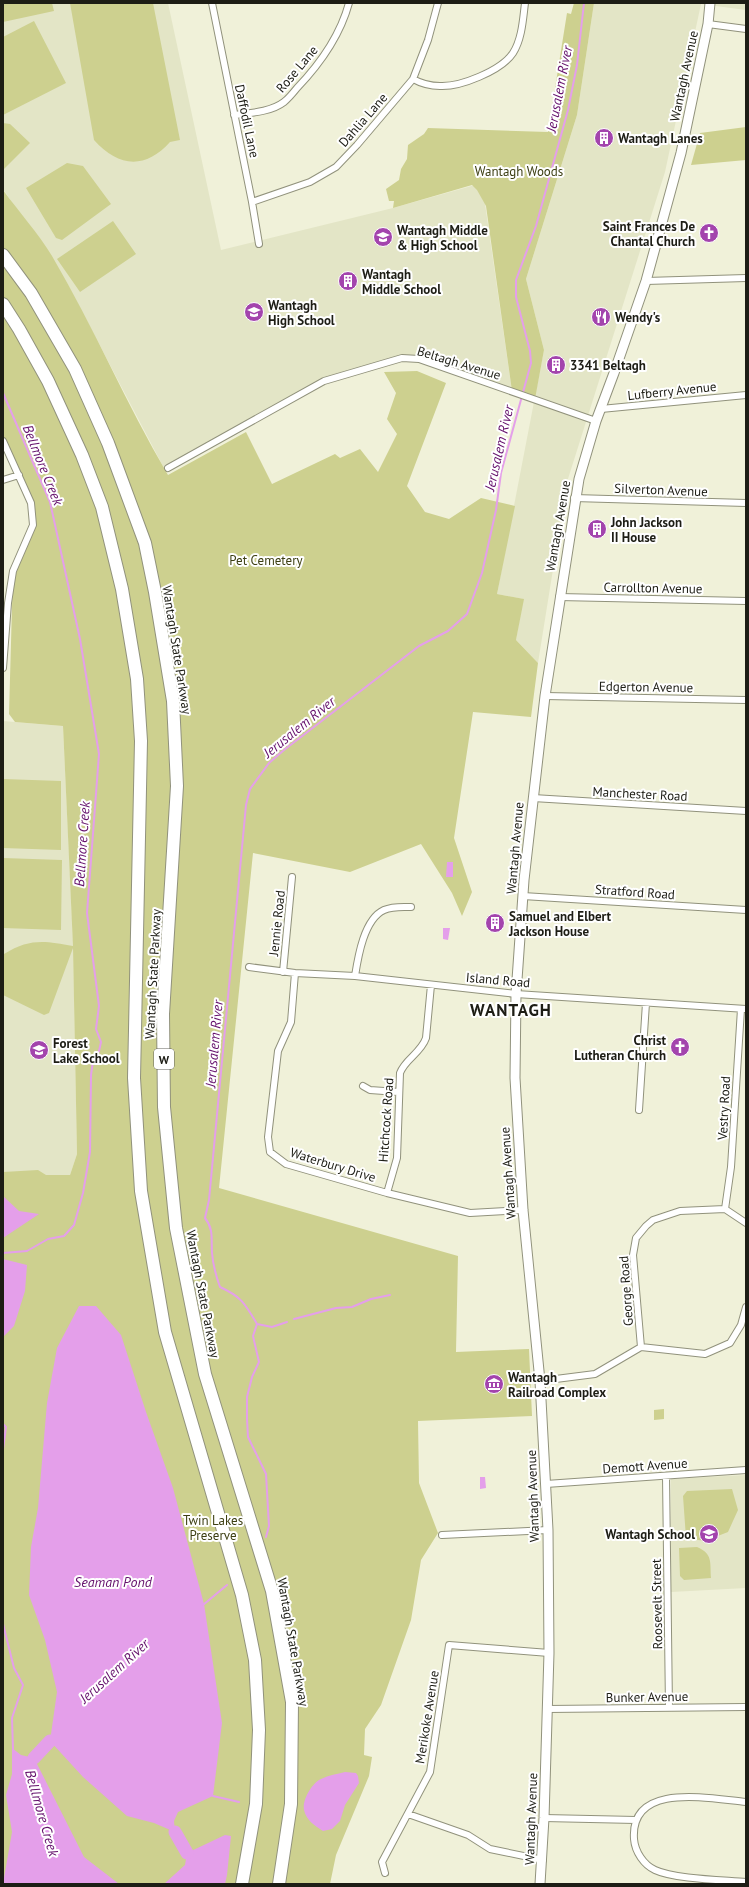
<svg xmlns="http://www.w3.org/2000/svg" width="749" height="1887" font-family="'PT Sans',sans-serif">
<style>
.built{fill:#e3e5c6}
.green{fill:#cdd08f}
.water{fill:#e49fea}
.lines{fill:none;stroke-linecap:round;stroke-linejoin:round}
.stream{stroke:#e49fea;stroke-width:2}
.river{stroke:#e49fea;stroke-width:13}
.minor-casing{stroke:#91927c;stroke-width:8}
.secondary-casing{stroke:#91927c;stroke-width:11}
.motorway-casing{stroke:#91927c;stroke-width:14}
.minor{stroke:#fff;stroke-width:6}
.secondary{stroke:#fff;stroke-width:9}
.motorway{stroke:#fff;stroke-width:12}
.labels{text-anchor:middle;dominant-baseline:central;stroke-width:4;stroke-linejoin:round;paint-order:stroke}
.shield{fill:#fff;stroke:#61615b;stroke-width:1}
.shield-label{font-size:12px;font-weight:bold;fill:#1d1d15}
.street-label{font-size:13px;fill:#1d1d15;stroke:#fff}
.poi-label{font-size:13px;font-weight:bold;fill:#1d1d15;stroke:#fff;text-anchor:start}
.park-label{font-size:13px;fill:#3d3f13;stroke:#fff}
.water-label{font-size:14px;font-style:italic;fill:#64106c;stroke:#fff}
.district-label{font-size:17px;font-weight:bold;letter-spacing:1px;fill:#1d1d15;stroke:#fff}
</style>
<rect width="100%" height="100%" fill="#f0f1d9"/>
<!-- built -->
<path class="built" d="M3 3H168L221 250 393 208 482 183 512 391 421 360 402 358 327 380 165 470 66 281 3 189Z
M594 3H746V10L701 4 665 172 567 482 538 663 516 640 523 599 497 594 544 350 526 279 577 115Z
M3 721 63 726 73 940 77 1154 70 1175H3Z
M746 1475V1588L671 1592V1479Z"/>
<!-- green -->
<path class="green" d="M3 3H52L54 11 3 22Z
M70 3H153L180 140 170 142C145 170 118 167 94 140Z
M574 3H594L577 115 526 279 544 350 535 399 512 391 486 206 477 190 472 185 393 208 394 201H389L386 189 399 180 401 169 407 159 408 145 424 134 428 128 548 132 567 13 571 14Z
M34 21 66 83 3 115V37Z
M3 123 10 124 30 143 3 170Z
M746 127V160L691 165 700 133Z
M67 163 83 166 111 204 62 240 56 238 26 188Z
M3 190C19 212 38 233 52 256 94 327 126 404 168 475L246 432 272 484 335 454 340 458 360 449 378 472 397 434 387 419 396 393 384 372 417 371 446 383 407 486 425 512 449 519 481 498 515 506 497 594 524 599 516 640 538 663 531 717 473 712 454 838 472 892 462 916 452 893 421 844 350 872 253 853 219 1188 458 1256 456 1352 529 1349 532 1416 418 1421 419 1483 438 1533 421 1560 411 1620 381 1705 365 1729 364 1755 372 1757 369 1776 336 1855 330 1884H3V1172L38 1170 46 1175H70L77 1154 73 948 49 1013 44 1015 3 995V956L4 954C30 938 45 941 73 946L63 726 15 722 9 714 13 571 33 525 31 503 3 441Z
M113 221 136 254 80 292 57 259Z
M3 779 61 781V850L3 848Z
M3 858 62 860 61 930 3 928Z
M664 1409V1419L654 1420V1410Z
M732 1489 738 1510 728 1532 705 1541 686 1538 683 1496 687 1491Z
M697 1547C713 1554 710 1562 711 1578L684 1580 680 1576 679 1548Z"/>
<!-- water -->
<path class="water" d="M447 862H453V877H446Z
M443 928H450L448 940 443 939Z
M3 1196 19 1211 39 1214 3 1238Z
M3 1259 27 1265 25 1291 14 1326 3 1337Z
M79 1306H96L121 1335 146 1412 173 1488 204 1604 222 1723 213 1796 178 1812 174 1821 175 1832 154 1823 127 1816 83 1777 50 1741 57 1692 45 1640 29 1595 31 1547 38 1508 47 1403 57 1348Z
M480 1477H485L486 1488 480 1489Z
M12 1748 21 1755 34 1758 84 1857 119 1884H3L12 1832 6 1795 12 1774Z
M345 1772 356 1773 358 1776 359 1783 345 1805 340 1821 332 1829 323 1831C315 1826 306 1820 304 1810 302 1800 312 1783 321 1779 329 1775 337 1774 345 1772Z
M225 1835 231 1836 227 1875 225 1884H164L185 1865 187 1853Z"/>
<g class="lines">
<!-- stream -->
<path class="stream" d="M3 393 50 502 80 639 99 754 87 913 99 1006 96 1029 101 1042 99 1051 93 1061 91 1075 90 1152 83 1193 74 1225 64 1236 48 1239 27 1251 3 1253
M294 1319 336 1308 352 1307 371 1299 390 1295
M257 1324 272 1327 287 1322
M3 1424 6 1427 3 1449
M266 1537 269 1526 266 1474 248 1437 247 1419V1397L252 1377 259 1362 253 1336 257 1324C245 1304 242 1297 220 1287 216 1276 213 1265 212 1253 211 1240 214 1229 205 1218L209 1200 246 805 250 789 269 763 284 750 419 646 448 631 467 614 482 573 496 510 501 473 531 363 530 351 516 297V280L536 226 568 110 577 65 584 3
M203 1605 227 1585
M3 1624 14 1668 23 1685 12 1718 13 1749
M33 1759 51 1741
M213 1796 239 1802"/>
<!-- river -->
<path class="river" d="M34 1758 50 1741
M175 1832 187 1853"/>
<!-- minor casing -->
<g class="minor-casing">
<path id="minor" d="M212 3 252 202 259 244
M708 24 746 29
M413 79C422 84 430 86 440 86 460 87 501 71 513 53 522 39 523 19 525 3
M234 115C250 113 271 112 284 102 289 98 293 93 297 88 320 64 340 36 349 3
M252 202 310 182 336 167 357 145 413 79 428 40 438 3
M646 281 746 278
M601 409 746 395
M3 441 31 503 33 525 13 571 8 603 3 668
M168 468 324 381 402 358 419 359 596 421
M3 480 19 475
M574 498 746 503
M559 597 746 601
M545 696 746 700
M533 798 746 811
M523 896 746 910
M249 967 295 973 355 976 516 994 746 1009
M283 972 292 877
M295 973 291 1022 278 1051 268 1137 270 1152 286 1164 387 1193 470 1213 523 1210
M355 976C358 957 364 919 384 910 393 906 402 907 411 907
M363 1086 370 1090 398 1092
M639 1110 646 1003
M387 1193 397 1158 400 1073C405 1059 421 1053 426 1038L431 985
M725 1209 731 1167 741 1009
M641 1347 633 1255 636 1238 646 1226 653 1220 680 1211 725 1209 746 1223
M540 1381 595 1374 641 1347 705 1354 730 1343 741 1325 746 1307
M666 1476 669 1708
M546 1484 746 1470
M442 1535 548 1530
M547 1709 746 1707
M746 1802C711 1799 630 1781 634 1839 635 1852 644 1865 655 1870 674 1879 723 1880 746 1882
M408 1814 468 1835 490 1849 543 1860
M544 1818 636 1820
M385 1873 382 1862 430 1772 449 1645 549 1653"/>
</g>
<!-- secondary casing -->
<g class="secondary-casing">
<path id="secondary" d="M540 1884 544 1818 549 1653 548 1530 540 1381 523 1210 515 1078 516 994 524 880 545 696 579 479 596 421 614 373 646 281 669 197 681 153 708 24 710 3"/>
</g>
<!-- motorway casing -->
<g class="motorway-casing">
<path id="motorway" d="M3 255 31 293 75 369 108 443 145 543 155 592 173 701 177 786 163 1014 164 1107 176 1228 205 1374 272 1591 292 1702 291 1804 279 1884
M3 304 19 329 48 381 82 455 102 507 122 589 137 679 141 741 134 1078 141 1191 165 1332 242 1595 255 1660 259 1730 256 1804 242 1884"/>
</g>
<!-- minor -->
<use href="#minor" class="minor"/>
<!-- secondary -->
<use href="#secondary" class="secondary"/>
<!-- motorway -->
<use href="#motorway" class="motorway"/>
</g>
<!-- icons -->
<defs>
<g id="building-disc" transform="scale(1)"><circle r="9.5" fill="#a344ad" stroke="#fff"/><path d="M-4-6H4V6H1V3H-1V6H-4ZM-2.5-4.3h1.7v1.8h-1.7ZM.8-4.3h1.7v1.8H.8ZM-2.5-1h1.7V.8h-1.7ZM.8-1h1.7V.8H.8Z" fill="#fff"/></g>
<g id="church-disc" transform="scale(1)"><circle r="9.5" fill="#a344ad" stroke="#fff"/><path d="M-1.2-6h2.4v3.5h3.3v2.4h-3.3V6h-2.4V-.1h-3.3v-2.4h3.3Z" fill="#fff"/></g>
<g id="school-disc" transform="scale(1)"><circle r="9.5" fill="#a344ad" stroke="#fff"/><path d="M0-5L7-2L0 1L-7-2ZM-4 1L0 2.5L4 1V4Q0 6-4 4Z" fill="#fff"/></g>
<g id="restaurant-disc" transform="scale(1)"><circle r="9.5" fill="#a344ad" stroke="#fff"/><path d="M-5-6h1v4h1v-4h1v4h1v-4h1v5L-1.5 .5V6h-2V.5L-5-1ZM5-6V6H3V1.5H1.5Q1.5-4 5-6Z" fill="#fff"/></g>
<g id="museum-disc" transform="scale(1)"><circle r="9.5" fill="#a344ad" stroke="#fff"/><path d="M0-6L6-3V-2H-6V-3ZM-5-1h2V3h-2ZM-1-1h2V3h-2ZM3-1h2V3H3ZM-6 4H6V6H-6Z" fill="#fff"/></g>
</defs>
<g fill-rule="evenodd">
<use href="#building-disc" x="604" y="138"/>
<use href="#church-disc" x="709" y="233"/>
<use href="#school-disc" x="383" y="237"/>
<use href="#building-disc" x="348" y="281"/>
<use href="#school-disc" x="254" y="312"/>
<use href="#restaurant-disc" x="601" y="317"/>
<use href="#building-disc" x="556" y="365"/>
<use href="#building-disc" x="597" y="529"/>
<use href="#building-disc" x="495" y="923"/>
<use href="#church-disc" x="680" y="1047"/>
<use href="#school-disc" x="39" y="1050"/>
<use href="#museum-disc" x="494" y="1384"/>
<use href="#school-disc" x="709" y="1534"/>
</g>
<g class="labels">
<!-- shield labels -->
<rect class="shield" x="154" y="1049" width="20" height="20" rx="3"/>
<g class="shield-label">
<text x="164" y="1059">W</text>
</g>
<!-- street labels -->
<g class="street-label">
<text transform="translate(297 69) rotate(-50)">Rose Lane</text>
<text transform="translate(684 76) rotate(-78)">Wantagh Avenue</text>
<text transform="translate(363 120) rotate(-49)">Dahlia Lane</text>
<text transform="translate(247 121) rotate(78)">Daffodil Lane</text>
<text transform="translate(459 363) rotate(17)">Beltagh Avenue</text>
<text transform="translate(672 391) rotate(-6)">Lufberry Avenue</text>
<text transform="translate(661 490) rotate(2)">Silverton Avenue</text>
<text transform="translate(558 526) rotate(-80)">Wantagh Avenue</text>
<text transform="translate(653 588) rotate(1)">Carrollton Avenue</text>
<text transform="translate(177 650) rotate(81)">Wantagh State Parkway</text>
<text transform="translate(646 687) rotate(1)">Edgerton Avenue</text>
<text transform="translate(640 794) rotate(3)">Manchester Road</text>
<text transform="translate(515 848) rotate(-85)">Wantagh Avenue</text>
<text transform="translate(635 892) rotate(4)">Stratford Road</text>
<text transform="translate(277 923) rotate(-84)">Jennie Road</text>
<text transform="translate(153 974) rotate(-87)">Wantagh State Parkway</text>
<text transform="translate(498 980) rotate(5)">Island Road</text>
<text transform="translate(724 1108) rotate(-87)">Vestry Road</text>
<text transform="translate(386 1120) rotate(-86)">Hitchcock Road</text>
<text transform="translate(333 1165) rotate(17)">Waterbury Drive</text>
<text transform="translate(508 1173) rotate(-94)">Wantagh Avenue</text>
<text transform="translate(626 1291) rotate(-94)">George Road</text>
<text transform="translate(203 1294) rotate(79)">Wantagh State Parkway</text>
<text transform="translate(645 1466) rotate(-4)">Demott Avenue</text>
<text transform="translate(533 1496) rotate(-92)">Wantagh Avenue</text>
<text transform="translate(657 1604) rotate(-91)">Roosevelt Street</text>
<text transform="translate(293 1642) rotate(80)">Wantagh State Parkway</text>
<text transform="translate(647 1697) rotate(-1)">Bunker Avenue</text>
<text transform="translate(427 1717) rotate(-81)">Merikoke Avenue</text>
<text transform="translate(531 1819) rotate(-88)">Wantagh Avenue</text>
</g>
<!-- poi labels -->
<g class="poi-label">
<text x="618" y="138">Wantagh Lanes</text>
<text x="695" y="226" text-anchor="end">Saint Frances De<tspan x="695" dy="15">Chantal Church</tspan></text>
<text x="397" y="230">Wantagh Middle<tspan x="397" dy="15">&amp; High School</tspan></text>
<text x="362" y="274">Wantagh<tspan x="362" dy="15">Middle School</tspan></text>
<text x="268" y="305">Wantagh<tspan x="268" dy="15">High School</tspan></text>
<text x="615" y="317">Wendy's</text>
<text x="570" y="365">3341 Beltagh</text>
<text x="611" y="522">John Jackson<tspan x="611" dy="15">II House</tspan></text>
<text x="509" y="916">Samuel and Elbert<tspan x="509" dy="15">Jackson House</tspan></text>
<text x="666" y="1040" text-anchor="end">Christ<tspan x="666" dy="15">Lutheran Church</tspan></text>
<text x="53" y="1043">Forest<tspan x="53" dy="15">Lake School</tspan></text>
<text x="508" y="1377">Wantagh<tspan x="508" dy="15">Railroad Complex</tspan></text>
<text x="695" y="1534" text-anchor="end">Wantagh School</text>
</g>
<!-- park labels -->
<g class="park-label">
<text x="519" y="171">Wantagh Woods</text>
<text x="266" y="560">Pet Cemetery</text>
<text x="213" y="1520">Twin Lakes<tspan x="213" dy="15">Preserve</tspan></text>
</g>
<!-- water labels -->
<g class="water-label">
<text transform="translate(559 89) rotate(-79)">Jerusalem River</text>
<text transform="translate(499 448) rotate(-77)">Jerusalem River</text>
<text transform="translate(43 465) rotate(68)">Bellmore Creek</text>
<text transform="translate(299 727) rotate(-39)">Jerusalem River</text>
<text transform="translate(82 844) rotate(-86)">Bellmore Creek</text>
<text transform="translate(214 1044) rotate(-85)">Jerusalem River</text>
<text x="113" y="1582">Seaman Pond</text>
<text transform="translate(114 1671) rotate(-42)">Jerusalem River</text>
<text transform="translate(42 1813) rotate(74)">Belllmore Creek</text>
</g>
<!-- district labels -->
<g class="district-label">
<text x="511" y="1010">WANTAGH</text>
</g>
</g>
<!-- border -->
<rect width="749" height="1887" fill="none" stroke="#1d1d15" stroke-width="8"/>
</svg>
